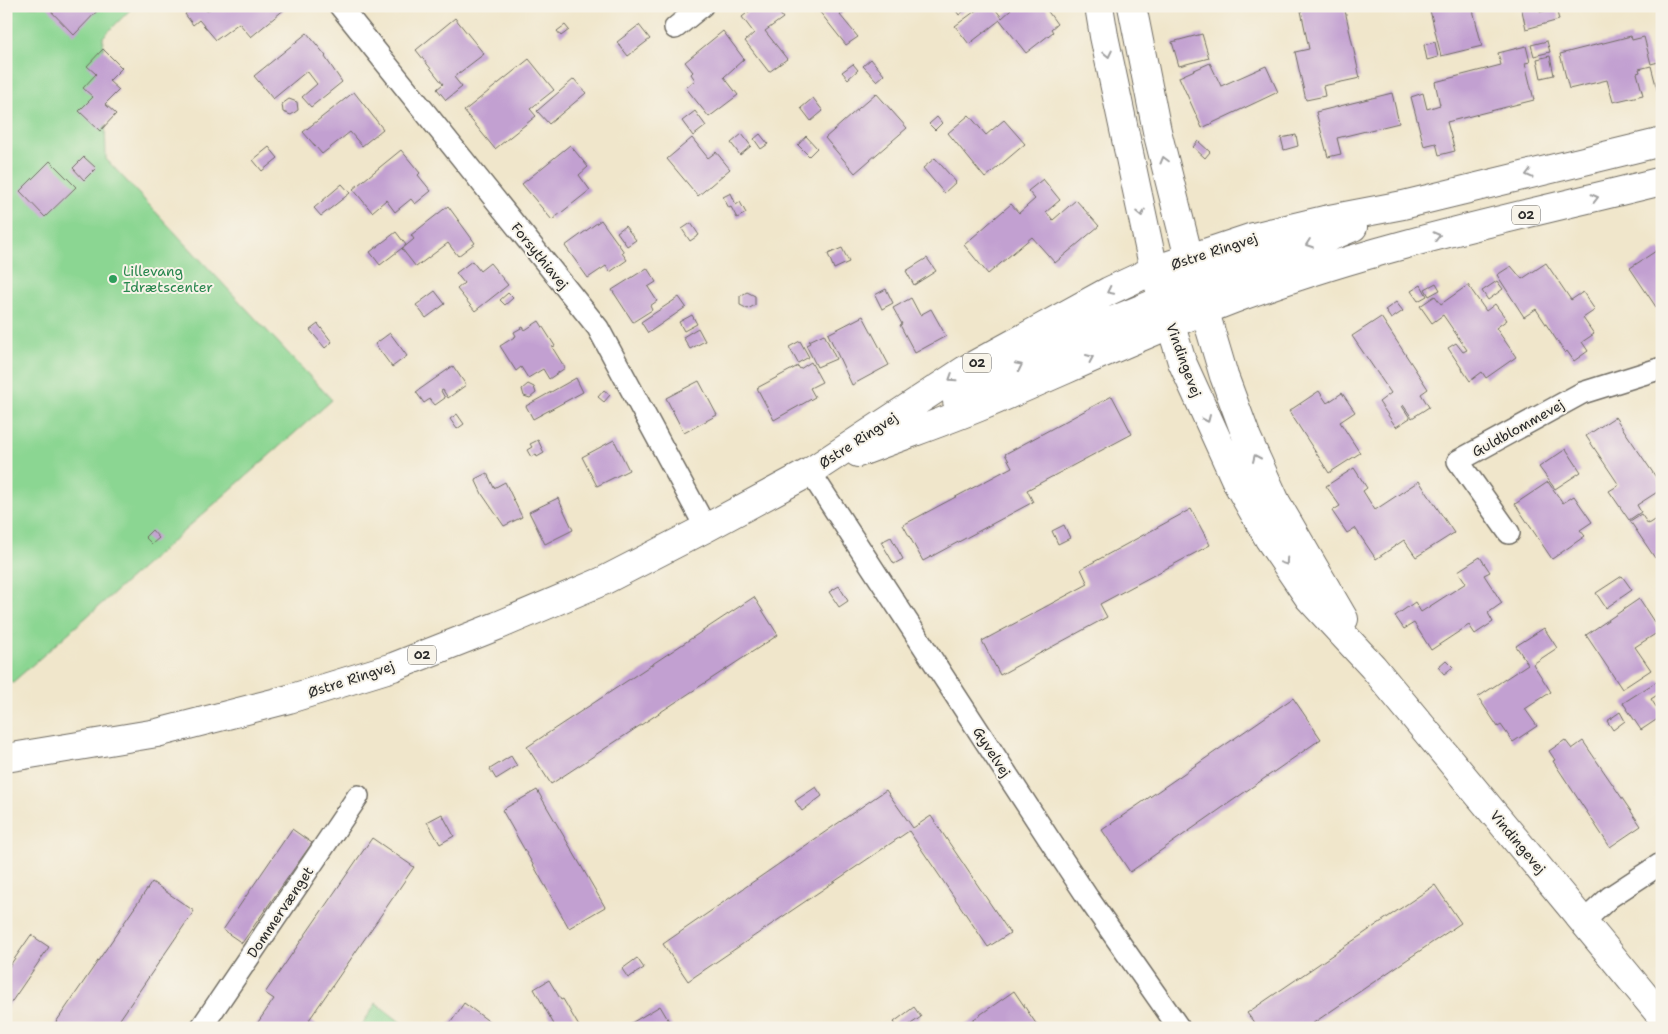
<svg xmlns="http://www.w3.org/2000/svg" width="1668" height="1034" font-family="'Shantell Sans',sans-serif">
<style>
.green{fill:#8bd692;stroke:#5b805e}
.building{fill:#c2a0d1}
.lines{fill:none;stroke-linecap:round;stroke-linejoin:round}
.street-casing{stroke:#706c63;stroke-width:24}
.secondary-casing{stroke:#706c63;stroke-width:30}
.primary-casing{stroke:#706c63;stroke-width:30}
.street{stroke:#fff;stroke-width:21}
.secondary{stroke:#fff;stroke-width:28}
.primary{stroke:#fff;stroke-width:28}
.oneway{stroke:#a0a0a0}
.leisure-dot{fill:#2e9e5b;stroke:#f7f3e8;stroke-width:2}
.labels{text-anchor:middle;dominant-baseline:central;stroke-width:4;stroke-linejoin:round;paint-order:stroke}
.shield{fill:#f7f3e8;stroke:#686764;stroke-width:1}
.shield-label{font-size:12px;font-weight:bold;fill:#2b2b2b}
.street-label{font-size:14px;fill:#2b2b2b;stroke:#f7f3e8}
.leisure-label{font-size:14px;fill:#27864d;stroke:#f7f3e8;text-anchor:start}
</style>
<rect width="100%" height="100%" fill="#f7f3e8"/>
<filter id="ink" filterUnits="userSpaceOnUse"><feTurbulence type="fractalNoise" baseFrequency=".02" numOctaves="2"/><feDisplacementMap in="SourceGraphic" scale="10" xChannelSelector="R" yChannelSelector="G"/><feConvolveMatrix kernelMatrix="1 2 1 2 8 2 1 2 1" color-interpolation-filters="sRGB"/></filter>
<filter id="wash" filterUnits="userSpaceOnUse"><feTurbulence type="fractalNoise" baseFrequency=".0096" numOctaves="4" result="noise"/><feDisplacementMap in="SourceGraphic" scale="20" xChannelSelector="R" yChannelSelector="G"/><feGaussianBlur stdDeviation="1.12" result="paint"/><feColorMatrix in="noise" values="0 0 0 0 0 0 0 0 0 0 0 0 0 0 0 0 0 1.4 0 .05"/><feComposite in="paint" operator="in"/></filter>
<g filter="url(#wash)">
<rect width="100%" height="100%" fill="#f0e6cb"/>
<!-- green -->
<path class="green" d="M6 6H134L103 37 106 159 332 400 13 682 6 683Z
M376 1003 408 1028H360Z"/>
<g id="blocks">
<!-- building -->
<path class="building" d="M46 6H102L74 35Z
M194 6H203L207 11 214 6H284L286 8 251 37 239 23 216 40 199 20 193 25 185 14Z
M756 6H774L783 18 765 31 787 59 769 72 745 41 754 33 742 17Z
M824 6H851L840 15 858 37 846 45 819 11Z
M953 6H967L968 8 959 15Z
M982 6H993L1002 18 1011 10 1008 6H1034L1035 8 1044 6 1057 24 1051 29 1053 32 1026 53 1000 20 969 44 955 26Z
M1300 6H1344L1360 78 1323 86 1325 96 1306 100 1295 52 1309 49Z
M1429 6H1472L1482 46 1441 56Z
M1521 6H1538L1540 12 1556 8 1559 20 1526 29Z
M455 18 484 54 454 77 462 87 446 100 437 89 443 84 416 50Z
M565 25 569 30 561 36 557 31Z
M639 25 650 39 628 56 617 42Z
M723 31 744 59 724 77 738 95 709 117 686 88 695 80 691 74 693 72 685 62Z
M307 33 326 56 325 57 342 82 311 107 302 97 317 84 307 71 273 99 254 76Z
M1202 34 1209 58 1179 66 1172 42Z
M1631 36 1632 40 1644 37 1651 64 1662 61V96L1659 97 1651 66 1639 69 1640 72 1637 73 1643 95 1613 102 1607 80 1569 89 1560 54Z
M1547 41 1550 52 1534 56 1531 45Z
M1435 42 1438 57 1427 60 1424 45Z
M1526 46 1530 62 1525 63 1534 100 1447 122 1455 151 1439 155 1436 143 1424 146 1411 97 1423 93 1427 109 1440 105 1435 82 1501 65 1498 53Z
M103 49 122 68 109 81 119 90 105 104 116 114 100 131 79 111 93 97 83 88 96 74 87 66Z
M1550 56 1554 75 1541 78 1537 59Z
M529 59 554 90 530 109 536 116 495 149 464 111Z
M871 59 884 75 877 81 863 66Z
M1210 63 1221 86 1266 66 1278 92 1202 128 1179 77Z
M853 64 858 70 848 79 842 72Z
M574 79 586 93 549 124 537 111Z
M354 92 383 129 362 146 350 132 322 154 303 132Z
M876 93 907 128 855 173 825 138Z
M1392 93 1399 123 1337 138 1341 154 1328 157 1316 112Z
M813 98 823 111 811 121 801 108Z
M289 99 297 102 298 110 291 115 283 112 282 104Z
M695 111 706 126 693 136 682 121Z
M969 115 986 135 1004 120 1025 144 985 178 948 133Z
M937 117 942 123 935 130 929 124Z
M742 134 751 146 740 155 731 143Z
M760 134 768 144 761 149 754 139Z
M1296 135 1298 146 1284 150 1281 138Z
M806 136 817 148 809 156 798 145Z
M692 138 708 158 716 152 730 169 698 196 667 159Z
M1198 141 1210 152 1205 158 1193 147Z
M570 145 588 167 579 175 590 190 552 220 522 184Z
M269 147 278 158 262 171 253 160Z
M401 150 420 173 418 175 431 191 415 204 411 199 395 212 386 200 372 212 353 189Z
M84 157 96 168 84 180 73 168Z
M935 158 956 182 944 193 923 168Z
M50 161 76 187 45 217 20 191Z
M1043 179 1060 200 1046 212 1053 220 1076 200 1099 226 1055 263 1032 237 988 274 964 245 1011 204 1019 213 1035 199 1028 191Z
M342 184 350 193 321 216 314 208Z
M731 193 736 205 740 202 746 213 737 218 731 207 729 208 723 197Z
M448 206 475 243 458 256 448 243 416 267 402 249 414 239 411 235Z
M601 220 624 252 622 253 627 260 610 272 606 266 588 278 565 246Z
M691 223 699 235 690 241 682 229Z
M625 226 636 240 627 246 617 232Z
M396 232 406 245 380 265 370 252Z
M842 248 849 262 834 269 828 254Z
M1659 249 1662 252V316L1630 268Z
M927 258 936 271 914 285 906 271Z
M472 261 480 271 490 263 508 285 475 311 457 289 464 283 456 273Z
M1546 263 1571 300 1583 292 1595 310 1583 318 1594 334 1582 342 1588 351 1574 361 1567 351 1565 353 1536 309 1524 317 1497 275 1511 266 1522 279Z
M647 268 656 282 648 287 657 301 650 306 652 310 633 322 612 290Z
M1497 281 1503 289 1488 300 1482 291Z
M1436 283 1440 290 1429 296 1425 289Z
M1421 285 1427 296 1418 301 1411 291Z
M1468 285 1486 311 1495 304 1507 320 1496 328 1516 357 1486 378 1482 372 1470 381 1448 348 1456 343 1463 352 1467 350 1443 315 1432 323 1420 306 1435 296 1441 304Z
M886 289 893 303 882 309 875 295Z
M435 291 445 304 426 318 416 305Z
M747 292 755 296V305L748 309 740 305V296Z
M508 293 513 298 505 305 500 300Z
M679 297 686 307 648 333 641 322Z
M911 298 920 315 931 309 946 336 915 353 900 325 902 324 893 308Z
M1396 302 1403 311 1391 319 1385 310Z
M692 315 697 324 684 331 679 322Z
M863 316 889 365 852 385 828 334Z
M1381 317 1428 389 1421 394 1429 407 1412 418 1403 405 1402 406 1410 418 1396 427 1379 402 1391 393 1352 336Z
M539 321 555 346 552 347 565 368 549 379 543 369 528 378 521 367 516 371 500 346 516 336 514 332 523 327 525 330Z
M318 324 332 342 325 348 310 330Z
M698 328 705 341 690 349 683 337Z
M390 333 407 356 392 367 375 344Z
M824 334 836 359 817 367 806 345 810 343 809 341Z
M800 341 809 357 798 363 789 347Z
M811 362 822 382 810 388 815 397 774 420 757 388 798 366 800 369Z
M453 366 466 385 448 398 443 390 441 391 445 398 435 405 430 399 424 403 416 392Z
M576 378 583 392 533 419 526 406Z
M699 381 717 415 684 433 666 398Z
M528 384 534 387 536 393 530 398 524 396 522 389Z
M604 390 610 395 604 402 598 397Z
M1319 391 1327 403 1342 393 1355 412 1340 422 1360 453 1329 473 1289 411Z
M1112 396 1132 434 1027 490 1033 502 923 561 903 525 1012 467 1005 454Z
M457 414 464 424 457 429 450 419Z
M1615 417 1662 486V489L1637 505 1641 512 1629 520 1609 491 1619 485 1586 436Z
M538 440 544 453 537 457 536 454 531 457 527 450 532 447 530 444Z
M614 440 629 470 597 486 582 457Z
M1566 449 1581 472 1555 489 1539 467Z
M1354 468 1367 488 1363 491 1375 510 1419 481 1454 533 1416 557 1404 540 1376 559 1355 528 1347 533 1332 511 1340 506 1326 486Z
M487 473 494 488 505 482 522 517 504 526 482 494 475 479Z
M1548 482 1563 503 1574 496 1592 522 1580 530 1585 536 1552 559 1515 504Z
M558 498 573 530 545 544 529 512Z
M1191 509 1210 545 1100 604 1107 617 1000 675 982 641 1088 584 1081 569Z
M1641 514 1648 524 1662 515V554L1655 558 1630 521Z
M1064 525 1070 538 1058 544 1052 531Z
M152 530 159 538 152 544 145 537Z
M891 537 903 559 894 564 881 542Z
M1480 557 1490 572 1484 575 1502 603 1488 613 1493 622 1475 634 1469 625 1431 650 1414 623 1404 629 1395 616 1415 602 1421 612 1466 583 1458 571Z
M1622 576 1632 590 1606 608 1596 593Z
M839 586 848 601 839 607 829 592Z
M754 597 778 635 551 784 527 747Z
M1639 599 1660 631 1635 647 1651 670 1622 689 1586 635Z
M1544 628 1557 648 1533 664 1551 692 1525 709 1537 726 1513 742 1501 725 1498 727 1478 697 1528 664 1516 646Z
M1446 660 1453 667 1444 674 1438 667Z
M1659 680 1662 684V692L1651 699 1662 716 1641 730 1623 703Z
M1293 698 1321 739 1130 872 1102 830Z
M1620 712 1625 721 1613 730 1607 721Z
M1565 740 1572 749 1583 741 1641 826 1610 847 1553 761 1555 760 1549 751Z
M511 756 517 766 496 779 490 769Z
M816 787 822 796 802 811 795 801Z
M537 790 605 907 569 928 502 810Z
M886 790 913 828 931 816 1010 933 988 947 909 831 688 981 663 944Z
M442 814 454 836 440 844 427 822Z
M292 829 312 843 242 943 223 930Z
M372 838 414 867 309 1020 320 1028H254L274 999 265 993Z
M152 882 194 911 114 1028H52Z
M1435 885 1461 923 1306 1028H1258L1247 1013Z
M31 935 49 947 6 1010V971Z
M637 958 644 968 628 978 622 969Z
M549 980 561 1000 563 999 580 1028H556L534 989Z
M1014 991 1039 1028H961Z
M464 1003 498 1028H447Z
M660 1006 673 1028H623Z
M914 1007 921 1017 905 1028H898L894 1022Z"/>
</g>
</g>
<g filter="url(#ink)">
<use href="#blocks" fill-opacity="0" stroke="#706c63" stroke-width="1"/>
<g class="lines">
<!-- street casing -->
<g class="street-casing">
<path id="street" d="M340 6 598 328 706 528
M675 28 702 6
M810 472 1049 839 1088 898 1179 1028
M1509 533 1458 461 1582 393 1662 368
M1584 921 1610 897 1662 863
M201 1028 358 796"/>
</g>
<!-- secondary casing -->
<g class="secondary-casing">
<path id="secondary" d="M1099 6 1104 36 1154 270 1182 362 1237 483 1269 539 1309 598 1373 667 1662 1017
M1132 6 1157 131 1189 258 1224 376 1247 438 1276 502 1344 619"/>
</g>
<!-- primary casing -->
<g class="primary-casing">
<path id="primary" d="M1171 325 1197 284 1327 238 1353 227
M957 401 994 378 1095 328 1163 300 1189 258
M858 453C899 437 941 423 982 406 1069 369 1154 329 1242 296 1378 245 1521 216 1662 181
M6 758 157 733 289 699 393 667 497 626 603 581 706 528 810 472 965 370 1109 291 1154 270 1253 237 1324 220 1403 205 1662 142"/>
</g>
<!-- street -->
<use href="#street" class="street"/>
<!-- secondary -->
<use href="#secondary" class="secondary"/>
<!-- primary -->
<use href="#primary" class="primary"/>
</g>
<!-- one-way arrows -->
<defs><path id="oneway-chevron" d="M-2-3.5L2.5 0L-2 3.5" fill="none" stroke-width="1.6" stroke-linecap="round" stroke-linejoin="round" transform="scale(1.25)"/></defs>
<g class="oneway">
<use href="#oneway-chevron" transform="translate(1108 54) rotate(78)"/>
<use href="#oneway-chevron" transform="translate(1164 160) rotate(-105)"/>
<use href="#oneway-chevron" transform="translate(1529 174) rotate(166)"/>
<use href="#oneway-chevron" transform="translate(1595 198) rotate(-14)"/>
<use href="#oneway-chevron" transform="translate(1141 213) rotate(78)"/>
<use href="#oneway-chevron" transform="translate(1437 236) rotate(-14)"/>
<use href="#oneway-chevron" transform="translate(1309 244) rotate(160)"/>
<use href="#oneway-chevron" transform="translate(1110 291) rotate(154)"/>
<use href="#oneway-chevron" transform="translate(1090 358) rotate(-24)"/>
<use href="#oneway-chevron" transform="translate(1019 366) rotate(-26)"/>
<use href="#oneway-chevron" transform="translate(952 378) rotate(147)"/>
<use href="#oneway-chevron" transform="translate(1207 419) rotate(66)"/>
<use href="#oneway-chevron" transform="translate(1256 458) rotate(-114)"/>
<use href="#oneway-chevron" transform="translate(1285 562) rotate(56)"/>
</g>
</g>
<!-- markers -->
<circle class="leisure-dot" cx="113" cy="279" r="5"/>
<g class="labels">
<!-- shield labels -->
<g class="shield">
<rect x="1512" y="205.5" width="28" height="19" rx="4"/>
<rect x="963" y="353.5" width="28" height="19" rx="4"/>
<rect x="408" y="645.5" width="28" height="19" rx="4"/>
</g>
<g class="shield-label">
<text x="1526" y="215">O2</text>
<text x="977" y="363">O2</text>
<text x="422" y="655">O2</text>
</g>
<!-- street labels -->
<g class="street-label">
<text transform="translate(1214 251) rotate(-18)">Østre Ringvej</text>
<text transform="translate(540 256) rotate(51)">Forsythiavej</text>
<text transform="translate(1184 360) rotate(70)">Vindingevej</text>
<text transform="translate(1518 428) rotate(-29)">Guldblommevej</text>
<text transform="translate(858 440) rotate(-33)">Østre Ringvej</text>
<text transform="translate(351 679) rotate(-18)">Østre Ringvej</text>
<text transform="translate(992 752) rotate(57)">Gyvelvej</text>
<text transform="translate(1518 842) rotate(50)">Vindingevej</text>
<text transform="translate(280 912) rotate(-56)">Dommervænget</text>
</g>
<!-- leisure labels -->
<g class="leisure-label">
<text x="123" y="271">Lillevang<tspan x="123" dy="16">Idrætscenter</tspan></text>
</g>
</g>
<!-- margin -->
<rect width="1668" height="1034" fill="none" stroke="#f7f3e8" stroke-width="25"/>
</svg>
